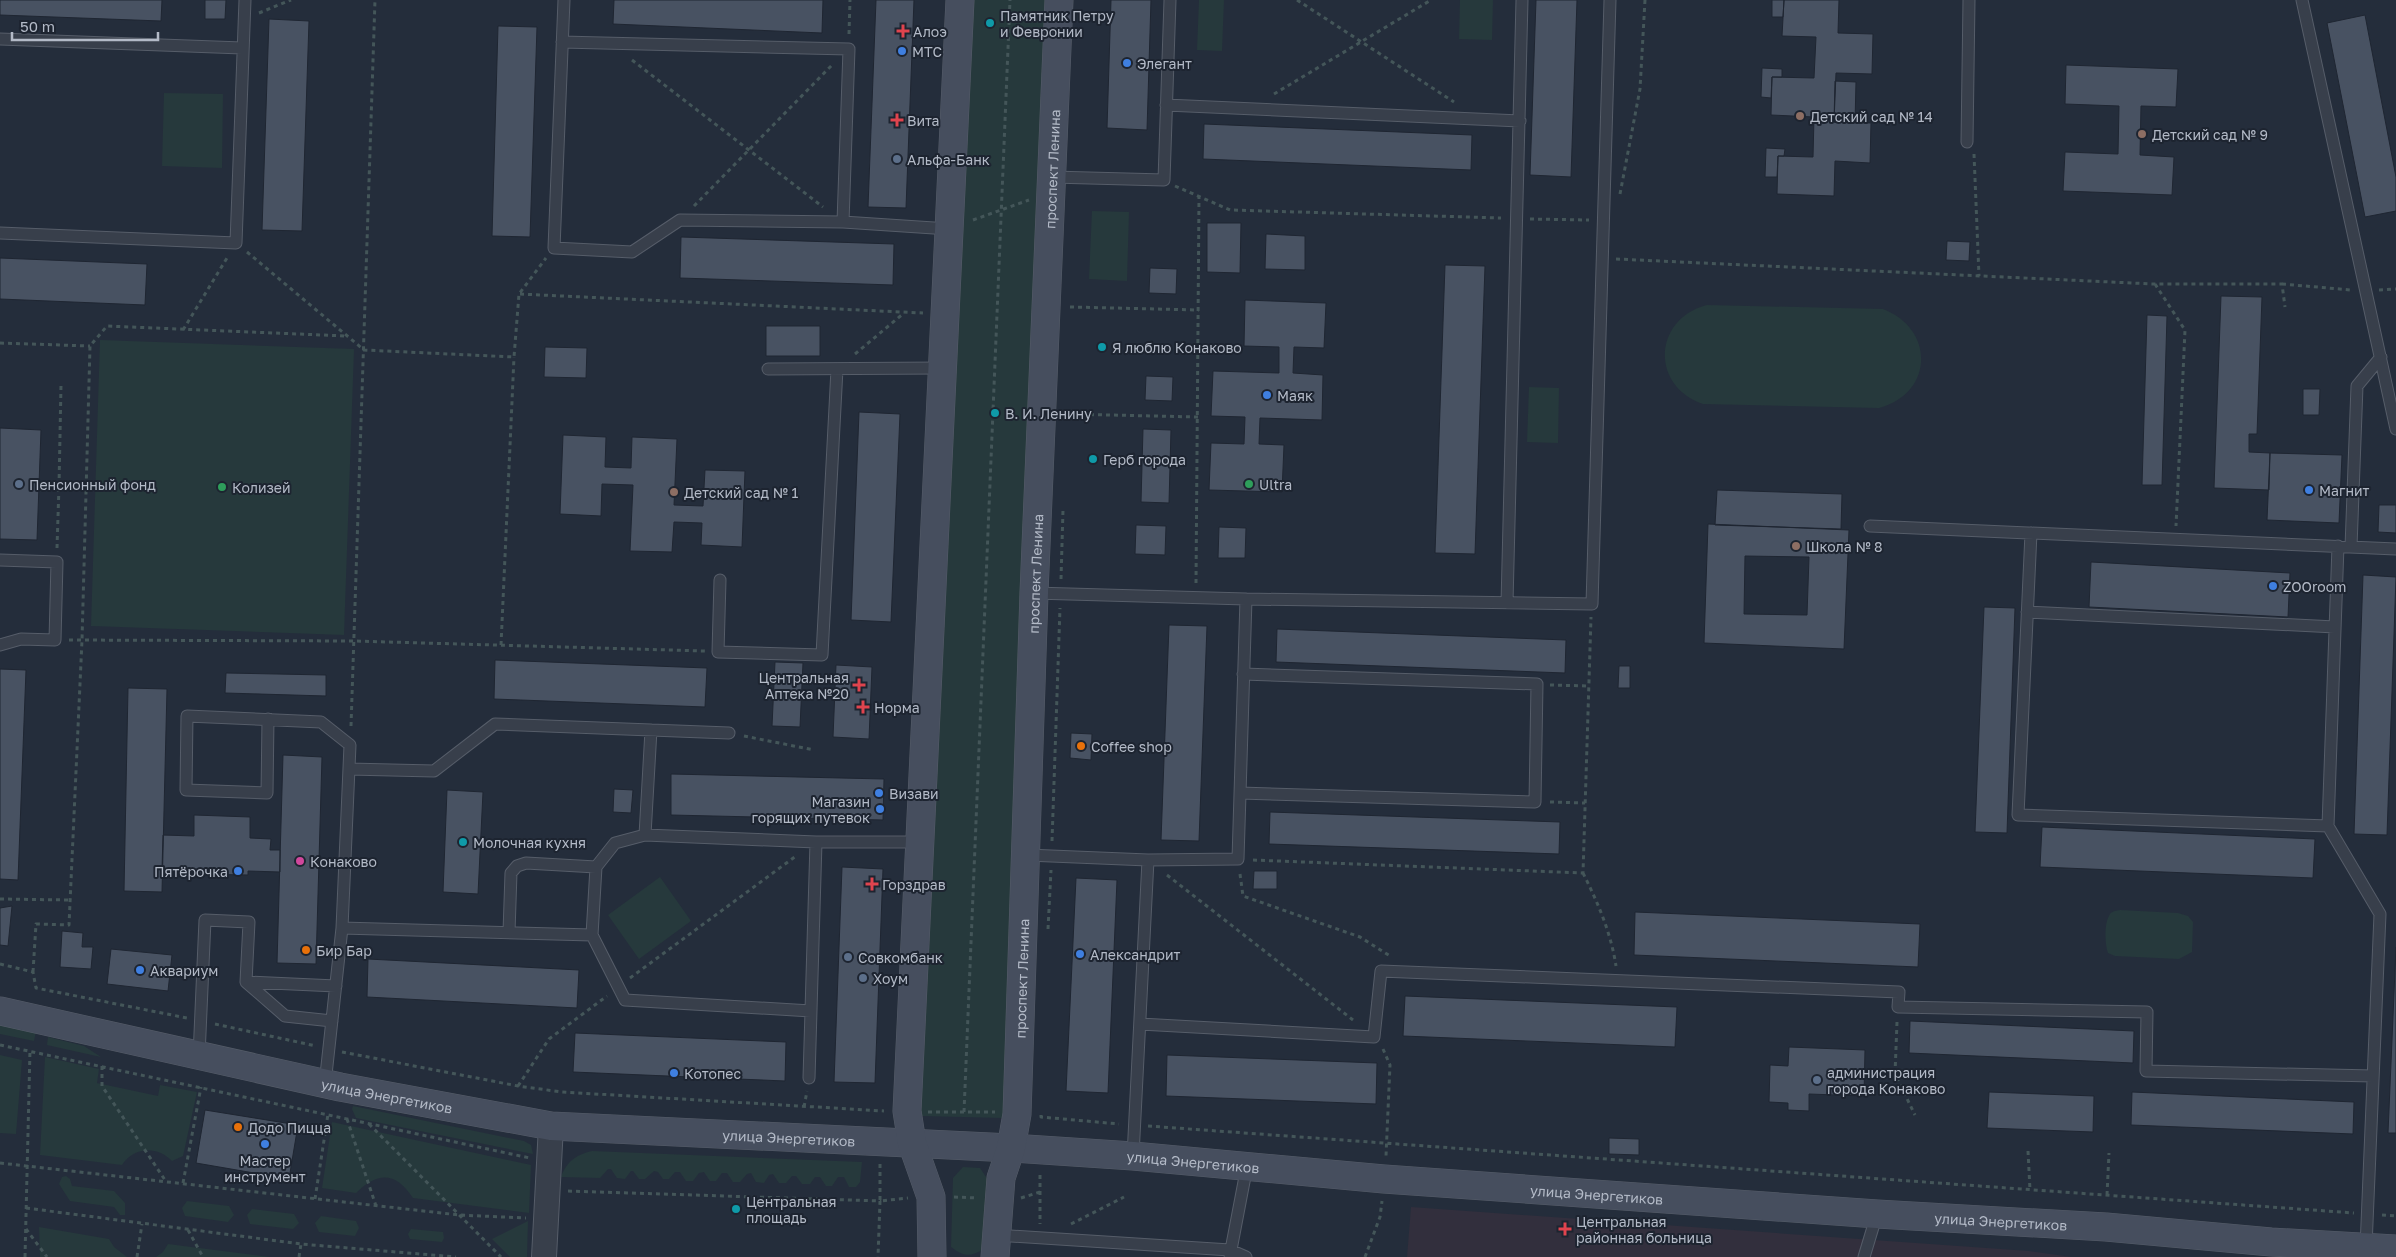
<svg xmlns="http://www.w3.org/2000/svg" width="2396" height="1257" font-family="'Golos Text',sans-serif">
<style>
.medical{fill:#322f3d}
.green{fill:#26393c}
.building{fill:#485262;stroke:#1f2632;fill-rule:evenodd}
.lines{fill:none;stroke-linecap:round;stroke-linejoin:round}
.lane-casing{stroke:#565d69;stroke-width:13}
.street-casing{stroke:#565d69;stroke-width:26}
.secondary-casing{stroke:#565d69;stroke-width:29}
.path{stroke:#445659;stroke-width:3;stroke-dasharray:4 4;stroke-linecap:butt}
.lane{stroke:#383f4b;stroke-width:11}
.street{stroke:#383f4b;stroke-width:24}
.secondary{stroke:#464e5e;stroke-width:28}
.culture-dot{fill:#0f9aa8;stroke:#1d2430;stroke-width:2}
.health-dot{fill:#e0444e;stroke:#1d2430;stroke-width:2}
.shop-dot{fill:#3f7fe0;stroke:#1d2430;stroke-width:2}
.education-dot{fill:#8d6e63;stroke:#1d2430;stroke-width:2}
.service-dot{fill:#5c6f8a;stroke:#1d2430;stroke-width:2}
.leisure-dot{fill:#2e9e5b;stroke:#1d2430;stroke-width:2}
.food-dot{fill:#e8710a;stroke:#1d2430;stroke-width:2}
.hotel-dot{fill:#d1479c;stroke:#1d2430;stroke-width:2}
.labels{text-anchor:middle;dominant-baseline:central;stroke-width:4;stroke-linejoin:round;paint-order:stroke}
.poi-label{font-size:14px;fill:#b3bac7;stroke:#1d2430;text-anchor:start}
.street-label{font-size:14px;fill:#b3bac7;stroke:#1d2430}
</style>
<rect width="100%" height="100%" fill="#242d3b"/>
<!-- medical -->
<path class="medical" d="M1411 1207 2029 1251 2072 1257H1407Z"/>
<!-- green -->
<path class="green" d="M974 0H1045L1003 1118 921 1116Z
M1199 0H1224L1222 51 1197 50Z
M1460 0H1493L1492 40 1459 39Z
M164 93 223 94 222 168 162 166Z
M1092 211 1129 212 1127 281 1089 279Z
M1707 305 1883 309C1935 329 1934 393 1879 408L1703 404C1650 386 1653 319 1707 305Z
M100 340 354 349 344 635 91 626Z
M1529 387 1559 388 1558 443 1527 442Z
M660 877 691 921 639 959 608 915Z
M2120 910 2178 913 2188 916 2193 922 2192 952 2179 959 2115 956 2108 953C2105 945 2104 924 2109 916 2111 911 2115 911 2120 910Z
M0 1023 36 1031 34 1041 0 1034Z
M48 1037 84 1046 101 1057 47 1045Z
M0 1055 22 1060 16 1134 0 1133Z
M45 1057 99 1069 97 1083 158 1096 160 1085 197 1092 183 1156 172 1161C158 1146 134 1146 122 1165L40 1155Z
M353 1106 524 1141 531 1145 533 1154 356 1118 352 1109Z
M332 1122 531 1165 529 1213 413 1198C396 1172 378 1171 356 1193L322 1188Z
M592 1151 862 1162 860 1182 856 1187H849L844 1177H838L832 1186H826L820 1177H815L810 1184H802L796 1176H792L786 1183H779L773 1174 769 1175 764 1183 756 1182 751 1173 747 1174 740 1182H733L727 1173H722L716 1181H710L704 1172 699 1173 693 1181H686L680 1172H675L669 1179H663L658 1172 654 1171 645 1179H639L633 1171H631L625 1179 617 1178 611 1169H608L600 1178 561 1177C567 1161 576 1155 592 1151Z
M963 1167 980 1168 988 1180 984 1249C970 1257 964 1257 951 1247L953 1178Z
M66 1176 70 1179 72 1186 114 1191 125 1203V1215H120L114 1207 70 1201 59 1184 62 1177Z
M187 1201 229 1206 234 1215 228 1222 185 1216 182 1208Z
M252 1209 294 1214 299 1223 293 1229 250 1224 247 1215Z
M321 1216 356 1221 359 1228 355 1236 319 1232 315 1223Z
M528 1221 527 1257H510L492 1239Z
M39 1227 109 1239 114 1247 127 1257H40Z
M411 1229 443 1232 444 1238 442 1242 410 1239 408 1234Z
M168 1244 270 1257H156L163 1252Z"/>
<!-- building -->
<path class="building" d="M0 0H162L161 21 0 15Z
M205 0H226L225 19H205Z
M614 0H823L822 33 613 24Z
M876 0H914L906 208 868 207Z
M1111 0H1151L1147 130 1107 128Z
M1536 0H1577L1571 177 1530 175Z
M1772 0H1784L1783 17H1772Z
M1784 0H1839L1838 33 1873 34 1872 74 1836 73 1834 122 1871 123 1870 163 1835 161 1834 196 1777 194 1778 156 1813 157 1814 117 1771 115 1772 77 1814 78 1816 37 1782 36Z
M2365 15 2396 177V211L2365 217 2327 23Z
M269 19 309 21 302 231 262 230Z
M498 26 537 27 530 237 492 236Z
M2066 65 2178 69 2176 107 2141 106 2140 155 2174 157 2172 195 2063 191 2065 152 2118 154 2119 106 2065 104Z
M1762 68 1782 69V77H1772L1771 98 1761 97Z
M1835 81 1856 82 1855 123 1834 122Z
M1204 124 1472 135 1471 170 1203 159Z
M1766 148 1785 149 1784 156H1778L1777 177H1765Z
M1207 223H1241L1240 273 1207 272Z
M1266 234 1305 236V270L1265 269Z
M681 237 894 244 893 285 680 278Z
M1947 241 1970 242 1969 261 1946 260Z
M0 258 147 264 145 305 0 299Z
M1445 265 1485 266 1475 554 1435 553Z
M1150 268 1177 269 1176 294 1149 293Z
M2221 296 2262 297 2257 434H2249V452L2270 453 2269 490 2214 488Z
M1245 300 1326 303 1324 348 1294 347 1293 373 1323 375 1322 420 1260 418 1259 444 1284 445 1282 492 1209 490 1211 443 1244 444 1245 417 1211 416 1213 371 1279 373V347L1244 346Z
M2147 315 2167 316 2162 485H2142Z
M766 326H820V356H766Z
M545 347 587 348 586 378 544 377Z
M1146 376 1173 377 1172 401 1145 400Z
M2303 389H2320L2319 415H2303Z
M859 412 900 414 891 622 851 620Z
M0 428 41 430 37 540 0 539Z
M1143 429 1171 430 1169 503 1141 502Z
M563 435 606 437 605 467 631 468 632 437 677 439 674 505 703 506 705 470 745 471 742 547 701 545 702 523 674 522 672 552 630 551 633 485 602 484 601 516 560 514Z
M2270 453 2342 455 2339 523 2267 520Z
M1717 490 1842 494 1841 529 1715 525Z
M2379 505H2396V533L2378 532Z
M1708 524 1849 530 1844 649 1704 643ZM1745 556 1809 557 1807 615 1744 614Z
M1136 525 1166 526 1165 555 1135 554Z
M1219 527 1246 528 1245 558H1218Z
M2091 562 2290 573 2288 617 2089 607Z
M2363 575 2396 577 2387 835 2354 834Z
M1984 607 2015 608 2007 833 1975 832Z
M1169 625 1207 626 1199 841 1161 840Z
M1277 629 1566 640 1565 673 1276 662Z
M495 660 707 668 705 707 494 699Z
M775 662 803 663 800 727 772 726Z
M836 665 872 667 869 739 833 737Z
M1619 666H1630V688H1618Z
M0 669 26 670 18 880 0 879Z
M226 673 326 675V696L225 693Z
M128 688 167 689 162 892 124 891Z
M1071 733 1092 734 1091 760 1070 758Z
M283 755 322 757 316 964 277 963Z
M671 774 884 779 883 820 671 815Z
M614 789 633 790 631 813 613 812Z
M447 790 483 792 478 894 443 892Z
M1270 812 1560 822 1559 854 1269 844Z
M194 815 250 817V838L271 839 270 850H280V872L248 871V875L193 874V870L162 869 163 835 194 836Z
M2042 827 2315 839 2313 878 2040 867Z
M842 867 883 869 875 1083 834 1082Z
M1254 871H1277V889H1253Z
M1076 878 1117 880 1108 1093 1066 1091Z
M12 906 8 946 0 945V908Z
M1635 912 1920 924 1918 967 1634 955Z
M62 931 83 933 82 947H93L91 969 60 967Z
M2396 947V1133H2388Z
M111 949 172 955 168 991 107 984Z
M368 959 579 970 577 1008 367 997Z
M1405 996 1677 1007 1675 1047 1403 1036Z
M1910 1021 2134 1031 2133 1063 1909 1053Z
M575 1033 786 1042 785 1081 573 1072Z
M1789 1047 1865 1050 1864 1096 1809 1094V1111L1788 1110V1103L1769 1102 1770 1065 1788 1066Z
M1167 1055 1377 1063 1376 1104 1166 1096Z
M1989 1092 2094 1096 2093 1132 1987 1128Z
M2132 1092 2354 1102 2353 1134 2131 1125Z
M205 1110 298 1125 289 1179 196 1163Z
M1609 1138 1639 1139V1155L1609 1154Z"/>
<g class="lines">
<!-- lane casing -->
<g class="lane-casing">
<path id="lane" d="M564 0 554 248 632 252 680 220 843 222 949 229
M2302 0 2396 429
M0 39 242 48
M562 42 849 49 843 222
M1166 105 1520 121
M1967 142 1969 0
M1052 177 1164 180 1170 0
M0 233 236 243 245 0
M768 369 943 368
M1870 526 2396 549
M2031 533 2018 815 2328 826
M2338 546 2328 826 2380 914 2366 1247
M2351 547 2357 386 2381 357
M0 560 57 562 55 640 21 639 0 645
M720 580 718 652 822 655 837 369
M1034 593 1246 599 1238 859 1148 860
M1246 599 1592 604 1610 0
M1507 603 1522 0
M2027 612 2335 627
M268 719 267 793 186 790 187 716 321 722 350 745 342 928 325 1084
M349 769 434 771 495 724 729 733
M1240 793 1535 802 1537 684 1243 674
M645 835 651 730
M1027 855 1148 860 1133 1156
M342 928 592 935 625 1000 811 1011
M509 932 511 873 517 866 526 863 596 867
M592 935 596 867 615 843 645 835 816 842H920
M246 982 285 1016 332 1021
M1140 1024 1374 1037 1381 971 1899 992 1898 1007 2147 1012 2146 1071 2373 1076
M199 1056 205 920 249 922 246 982 336 986
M809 1078 816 842
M996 1235 1230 1250 1246 1257
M1230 1255 1247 1166
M1864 1257 1877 1214"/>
</g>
<!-- street casing -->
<g class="street-casing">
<path id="street" d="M544 1257 551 1126"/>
</g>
<!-- secondary casing -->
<g class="secondary-casing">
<g id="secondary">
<path id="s1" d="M0 1011 340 1087 551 1126 1011 1148 1133 1156 1384 1179 1877 1214 2106 1227 2271 1242 2396 1249"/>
<path d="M932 1257 931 1197 912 1143 907 1111 960 0"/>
<path id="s2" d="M995 1257 1001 1178 1011 1148 1017 1114 1034 593 1059 0"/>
</g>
</g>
<!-- path -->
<path class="path" d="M1297 0 1454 102
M259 13 291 0
M849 34 850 0
M632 60 823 207
M1274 94 1431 0
M1974 154 1979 276
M1175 186 1230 210 1501 218
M1620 194 1640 89 1645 0
M694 206 833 64
M1530 219 1589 220
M973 220 1029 200
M247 252 364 350 514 357 519 294 546 258
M1616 259 2154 284H2282L2285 307
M2155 284 2185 330 2176 526
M2282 284 2351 290
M2379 290 2396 289
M520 294 923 313
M1070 307 1199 310
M183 330 227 258
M0 343 90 346
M855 354 904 313
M1066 414 1198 417
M59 486 61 385
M57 548 59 486 86 487
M1061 579 1063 510
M1196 583 1199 196
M69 640 353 641 705 651
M501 645 514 357
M1550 685 1589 686
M351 726 375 0
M744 736 814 750
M1550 802 1585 803
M1052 841 1060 608
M1253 860 1583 873 1591 617
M1583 873C1598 903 1611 933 1616 966
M1240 874 1243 896 1360 937 1390 956
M1167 875 1353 1020
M0 899 70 900
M1048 929 1051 870
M0 964 33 972 36 988 187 1018
M33 972 36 924 69 925 82 640 90 346 107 326 346 336
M630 978 796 856
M1897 1022 1895 1074 1915 1115
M215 1024 316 1046
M0 1045 530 1158
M1383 1049 1390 1065 1386 1156
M342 1052 518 1086 562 1092 884 1111
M102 1066V1086L165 1180
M518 1086 549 1039 607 996
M804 1107 807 1091
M928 1112H995
M964 1112 1010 0
M1041 1115V1117L1119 1124
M347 1119 376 1206
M369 1124 501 1257
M1148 1126 2354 1213
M2028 1151 2030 1190
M0 1163 459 1215 526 1218
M880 1164V1201L908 1198
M1040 1175V1224
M183 1183 201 1087
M568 1191 880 1201 878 1257
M2107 1195 2109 1153
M954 1197 977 1198
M1021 1198 1040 1192
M315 1199 328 1114
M26 1208 301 1244 456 1257
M2382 1215 2396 1216
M1071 1224 1124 1197
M26 1229 47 1257
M188 1230 203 1257
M25 1257 30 1050
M137 1257 142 1224
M299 1257 301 1244
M1365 1257 1380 1217 1382 1201"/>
<!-- lane -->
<use href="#lane" class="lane"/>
<!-- street -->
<use href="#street" class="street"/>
<!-- secondary -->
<use href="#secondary" class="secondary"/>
</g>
<!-- markers -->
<g class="culture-dot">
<circle cx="990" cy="23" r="5"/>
<circle cx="1102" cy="347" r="5"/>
<circle cx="995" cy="413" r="5"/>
<circle cx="1093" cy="459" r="5"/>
<circle cx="463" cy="842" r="5"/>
<circle cx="736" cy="1209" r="5"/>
</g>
<g class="health-dot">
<path d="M900.5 23.5h5v5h5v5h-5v5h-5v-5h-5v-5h5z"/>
<path d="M894.5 112.5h5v5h5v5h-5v5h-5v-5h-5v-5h5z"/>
<path d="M856.5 677.5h5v5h5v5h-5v5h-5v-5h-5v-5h5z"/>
<path d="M860.5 699.5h5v5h5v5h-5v5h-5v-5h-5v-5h5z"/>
<path d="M869.5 876.5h5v5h5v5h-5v5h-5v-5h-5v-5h5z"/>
<path d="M1562.5 1221.5h5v5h5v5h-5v5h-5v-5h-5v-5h5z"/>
</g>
<g class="shop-dot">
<circle cx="902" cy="51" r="5"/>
<circle cx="1127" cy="63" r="5"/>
<circle cx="1267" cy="395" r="5"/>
<circle cx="2309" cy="490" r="5"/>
<circle cx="2273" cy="586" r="5"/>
<circle cx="879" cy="793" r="5"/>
<circle cx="880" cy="809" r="5"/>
<circle cx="238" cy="871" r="5"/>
<circle cx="1080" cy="954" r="5"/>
<circle cx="140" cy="970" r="5"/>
<circle cx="674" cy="1073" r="5"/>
<circle cx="265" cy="1144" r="5"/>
</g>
<g class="education-dot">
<circle cx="1800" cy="116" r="5"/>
<circle cx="2142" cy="134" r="5"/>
<circle cx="674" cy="492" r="5"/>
<circle cx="1796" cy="546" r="5"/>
</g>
<g class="service-dot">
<circle cx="897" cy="159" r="5"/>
<circle cx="19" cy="484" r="5"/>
<circle cx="848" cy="957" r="5"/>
<circle cx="863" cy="978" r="5"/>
<circle cx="1817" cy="1080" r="5"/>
</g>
<g class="leisure-dot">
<circle cx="1249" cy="484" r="5"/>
<circle cx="222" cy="487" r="5"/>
</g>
<g class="food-dot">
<circle cx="1081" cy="746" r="5"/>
<circle cx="306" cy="950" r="5"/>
<circle cx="238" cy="1127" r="5"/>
</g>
<circle class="hotel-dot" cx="300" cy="861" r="5"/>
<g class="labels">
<!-- poi labels -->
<g class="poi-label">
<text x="1000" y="15">Памятник Петру<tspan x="1000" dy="16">и Февронии</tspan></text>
<text x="913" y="31">Алоэ</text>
<text x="912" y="51">МТС</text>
<text x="1137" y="63">Элегант</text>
<text x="1810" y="116">Детский сад № 14</text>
<text x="907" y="120">Вита</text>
<text x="2152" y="134">Детский сад № 9</text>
<text x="907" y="159">Альфа-Банк</text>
<text x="1112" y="347">Я люблю Конаково</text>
<text x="1277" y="395">Маяк</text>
<text x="1005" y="413">В. И. Ленину</text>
<text x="1103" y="459">Герб города</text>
<text x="29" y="484">Пенсионный фонд</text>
<text x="1259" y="484">Ultra</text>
<text x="232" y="487">Колизей</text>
<text x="2319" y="490">Магнит</text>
<text x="684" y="492">Детский сад № 1</text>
<text x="1806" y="546">Школа № 8</text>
<text x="2283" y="586">ZOOroom</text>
<text x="849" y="677" text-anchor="end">Центральная<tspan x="849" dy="16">Аптека №20</tspan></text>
<text x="874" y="707">Норма</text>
<text x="1091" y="746">Coffee shop</text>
<text x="889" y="793">Визави</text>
<text x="870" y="801" text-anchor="end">Магазин<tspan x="870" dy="16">горящих путевок</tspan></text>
<text x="473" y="842">Молочная кухня</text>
<text x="310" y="861">Конаково</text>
<text x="228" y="871" text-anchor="end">Пятёрочка</text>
<text x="882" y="884">Горздрав</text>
<text x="316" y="950">Бир Бар</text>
<text x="1090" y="954">Александрит</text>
<text x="858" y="957">Совкомбанк</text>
<text x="150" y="970">Аквариум</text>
<text x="873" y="978">Хоум</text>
<text x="1827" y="1072">администрация<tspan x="1827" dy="16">города Конаково</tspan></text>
<text x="684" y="1073">Котопес</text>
<text x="248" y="1127">Додо Пицца</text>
<text x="265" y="1160" text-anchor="middle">Мастер<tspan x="265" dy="16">инструмент</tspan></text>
<text x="746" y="1201">Центральная<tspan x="746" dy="16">площадь</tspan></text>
<text x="1576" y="1221">Центральная<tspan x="1576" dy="16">районная больница</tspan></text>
</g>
<!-- street labels -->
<g class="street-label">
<text stroke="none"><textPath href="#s2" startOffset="1091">проспект Ленина</textPath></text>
<text stroke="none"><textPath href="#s2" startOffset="686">проспект Ленина</textPath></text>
<text stroke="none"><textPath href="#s2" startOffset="281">проспект Ленина</textPath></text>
<text stroke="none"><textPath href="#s1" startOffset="396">улица Энергетиков</textPath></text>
<text stroke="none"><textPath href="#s1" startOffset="801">улица Энергетиков</textPath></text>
<text stroke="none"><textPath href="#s1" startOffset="1206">улица Энергетиков</textPath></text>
<text stroke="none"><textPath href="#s1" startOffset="1611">улица Энергетиков</textPath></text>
<text stroke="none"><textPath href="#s1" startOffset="2016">улица Энергетиков</textPath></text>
</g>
</g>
<!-- scale -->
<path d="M12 32v8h146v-8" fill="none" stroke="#b3bac7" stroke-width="2.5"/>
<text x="20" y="32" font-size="15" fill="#b3bac7" stroke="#1d2430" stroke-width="4" paint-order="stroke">50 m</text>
</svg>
